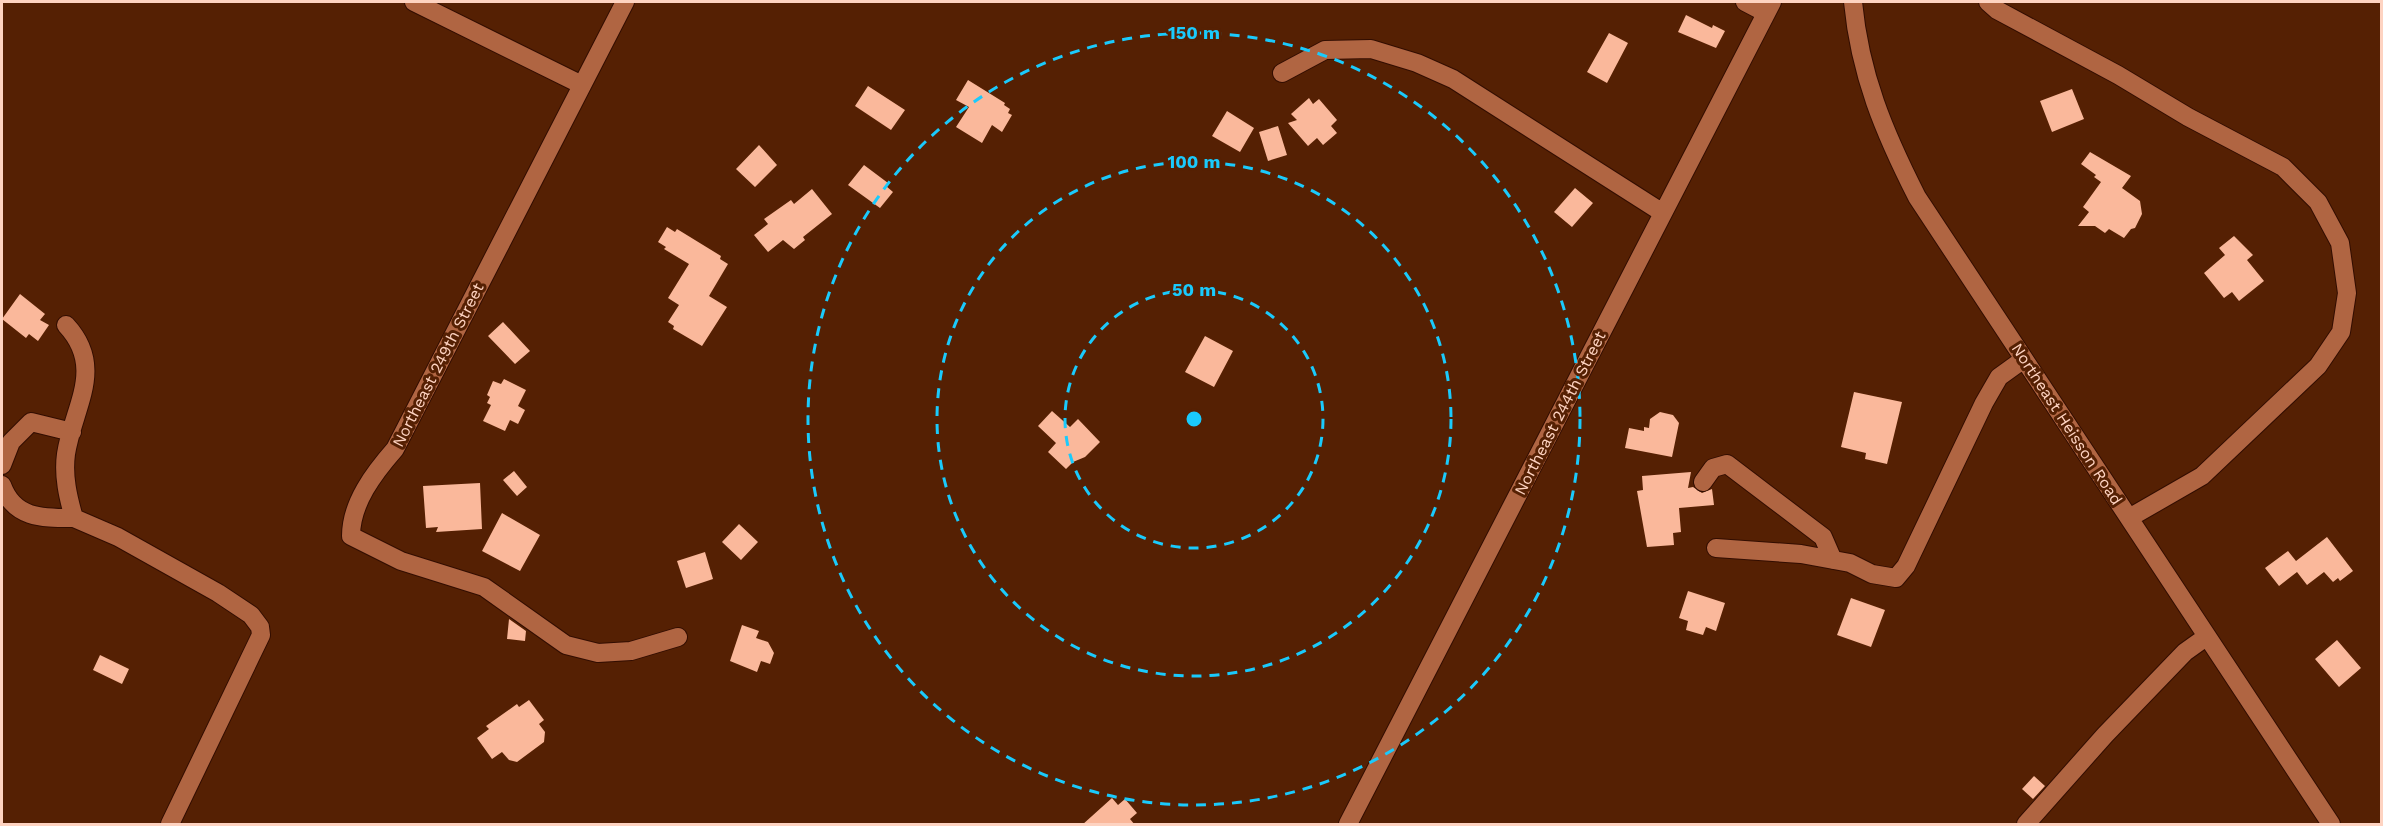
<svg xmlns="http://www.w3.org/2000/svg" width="2383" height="826" font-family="'Work Sans',sans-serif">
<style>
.building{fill:#fab89b}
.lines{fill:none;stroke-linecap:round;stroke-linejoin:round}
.minor-casing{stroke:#320d00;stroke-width:20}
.minor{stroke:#b06542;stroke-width:18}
.ring{fill:none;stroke:#1acafc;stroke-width:3;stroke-dasharray:10 8}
.labels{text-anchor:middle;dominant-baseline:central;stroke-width:6;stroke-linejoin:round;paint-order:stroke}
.street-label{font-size:16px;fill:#fed3c1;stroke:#552003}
.centre{fill:#1acafc;stroke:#552003;stroke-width:3}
.ring-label{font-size:18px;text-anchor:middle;font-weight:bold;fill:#1acafc;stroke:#552003;stroke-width:6;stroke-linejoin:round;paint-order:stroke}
</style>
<rect width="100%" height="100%" fill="#552003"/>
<!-- building -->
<path class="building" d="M1686 15 1712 28 1713 25 1725 31 1716 48 1678 32Z
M1609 33 1628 43 1607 83 1587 72Z
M968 80 1005 103 1004 105 1010 109 1008 113 1012 115 1002 132 992 125 982 143 956 127 969 107 956 100Z
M868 86 905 110 891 130 855 106Z
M2072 89 2084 119 2052 132 2040 101Z
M1309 98 1313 104 1319 99 1337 120 1331 126 1337 133 1323 145 1317 138 1308 146 1288 123 1297 120 1291 114Z
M1227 111 1254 128 1240 152 1212 136Z
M1278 126 1287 155 1268 161 1259 132Z
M759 145 777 165 755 187 736 169Z
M2090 152 2131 176 2122 188 2140 201 2142 214 2135 228 2131 229 2124 238 2109 229 2105 233 2095 226H2078L2089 212 2083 207 2101 182 2094 177 2096 175 2081 164Z
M864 165 888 183 886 186 893 192 880 208 848 185Z
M1575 188 1593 203 1572 227 1554 212Z
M812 189 832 214 803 237 805 240 794 249 783 240 768 252 754 235 768 224 764 219 791 200 794 204Z
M667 227 675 232 677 229 721 256 720 259 728 264 709 296 727 307 702 346 673 329 674 326 668 322 679 305 668 298 689 264 664 249 666 247 658 242Z
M2234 236 2253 255 2247 260 2264 281 2239 301 2232 292 2224 298 2204 273 2225 255 2219 248Z
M20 294 45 314 40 320 49 325 38 341 29 334 26 338 2 319Z
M503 322 530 351 515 364 488 336Z
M1205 336 1233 351 1214 387 1185 372Z
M504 379 526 390 518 406 525 410 518 424 510 420 505 431 483 421 491 405 487 403 490 397 487 395 493 381 501 384Z
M1854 392 1902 402 1887 464 1865 459 1866 453 1841 447Z
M1052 411 1070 427 1078 419 1100 442 1085 457 1073 462 1066 469 1048 452 1056 443 1038 426Z
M1660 412 1673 415 1679 423 1672 457 1625 448 1629 428 1644 431V427L1649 428 1650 419Z
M514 471 527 487 517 496 503 480Z
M1691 472 1688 488 1693 487 1702 493 1712 489 1714 505 1679 508 1681 532 1673 533 1674 545 1647 547 1637 491 1643 490 1642 476Z
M480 483 482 529 436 532 438 527 426 528 423 486Z
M502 513 540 535 520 571 482 551Z
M739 524 758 542 741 560 722 542Z
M2327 537 2353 571 2340 581 2338 578 2333 582 2324 572 2307 585 2297 572 2279 586 2265 568 2288 551 2296 561Z
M705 552 713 579 686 588 677 561Z
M1688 591 1725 603 1716 631 1706 627 1703 635 1686 630 1688 621 1679 618Z
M1851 598 1885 610 1871 647 1837 635Z
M509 619 526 631 525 641 507 639Z
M742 625 759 631 756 638 768 642 774 653 770 664 761 661 757 672 730 661Z
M2337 640 2361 668 2339 687 2315 659Z
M100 655 129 669 122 684 93 670Z
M529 700 544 720 539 724 545 732 544 742 517 762 509 760 502 752 492 759 477 738 489 729 486 726 517 704 519 707Z
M2034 776 2045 786 2033 799 2022 789Z
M1112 798 1118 805 1125 799 1137 813 1130 819 1135 825H1082Z"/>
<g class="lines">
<!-- minor casing -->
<g class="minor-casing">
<path id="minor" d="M414 2 582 85
M625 2 395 449C374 473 351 503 351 536L401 561 484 587 566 645 598 653 631 651 678 637
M1745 2 1766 13
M1853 2C1860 75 1884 132 1917 197L2331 824
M1988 2 1997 10 2118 75 2188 117 2283 167 2318 202 2340 243 2347 293 2341 332 2318 366 2202 476 2129 518
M1282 73 1325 50 1371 49 1417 63 1453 79 1663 213
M66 325C106 368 73 407 66 454 63 476 68 497 74 518L118 537 218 593 251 615 260 627 261 635 170 824
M2 465 11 442 31 422 72 432
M1703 482 1713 468 1727 464 1823 537 1833 560
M2 485C14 519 43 518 74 518
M1716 548 1801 554 1850 563 1872 574 1896 578 1906 566 1984 403 1999 377 2024 359
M1348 824 1772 2
M2026 824 2105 735 2185 652 2206 637"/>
</g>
<!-- minor -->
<use href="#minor" class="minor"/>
</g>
<!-- distance rings -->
<g class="ring">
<circle cx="1194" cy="419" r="129"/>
<circle cx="1194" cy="419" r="257"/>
<circle cx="1194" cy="419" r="386"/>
</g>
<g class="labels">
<!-- street labels -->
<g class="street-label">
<text transform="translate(438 365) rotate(-63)">Northeast 249th Street</text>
<text transform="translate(1560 413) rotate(-63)">Northeast 244th Street</text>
<text transform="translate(2067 424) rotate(57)">Northeast Heisson Road</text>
</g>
</g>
<circle cx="1194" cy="419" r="9" class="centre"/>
<g class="ring-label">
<text x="1194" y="39">150 m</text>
<text x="1194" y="168">100 m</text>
<text x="1194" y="296">50 m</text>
</g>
<!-- border -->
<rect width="2383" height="826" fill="none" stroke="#fed3c1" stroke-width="6"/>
</svg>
